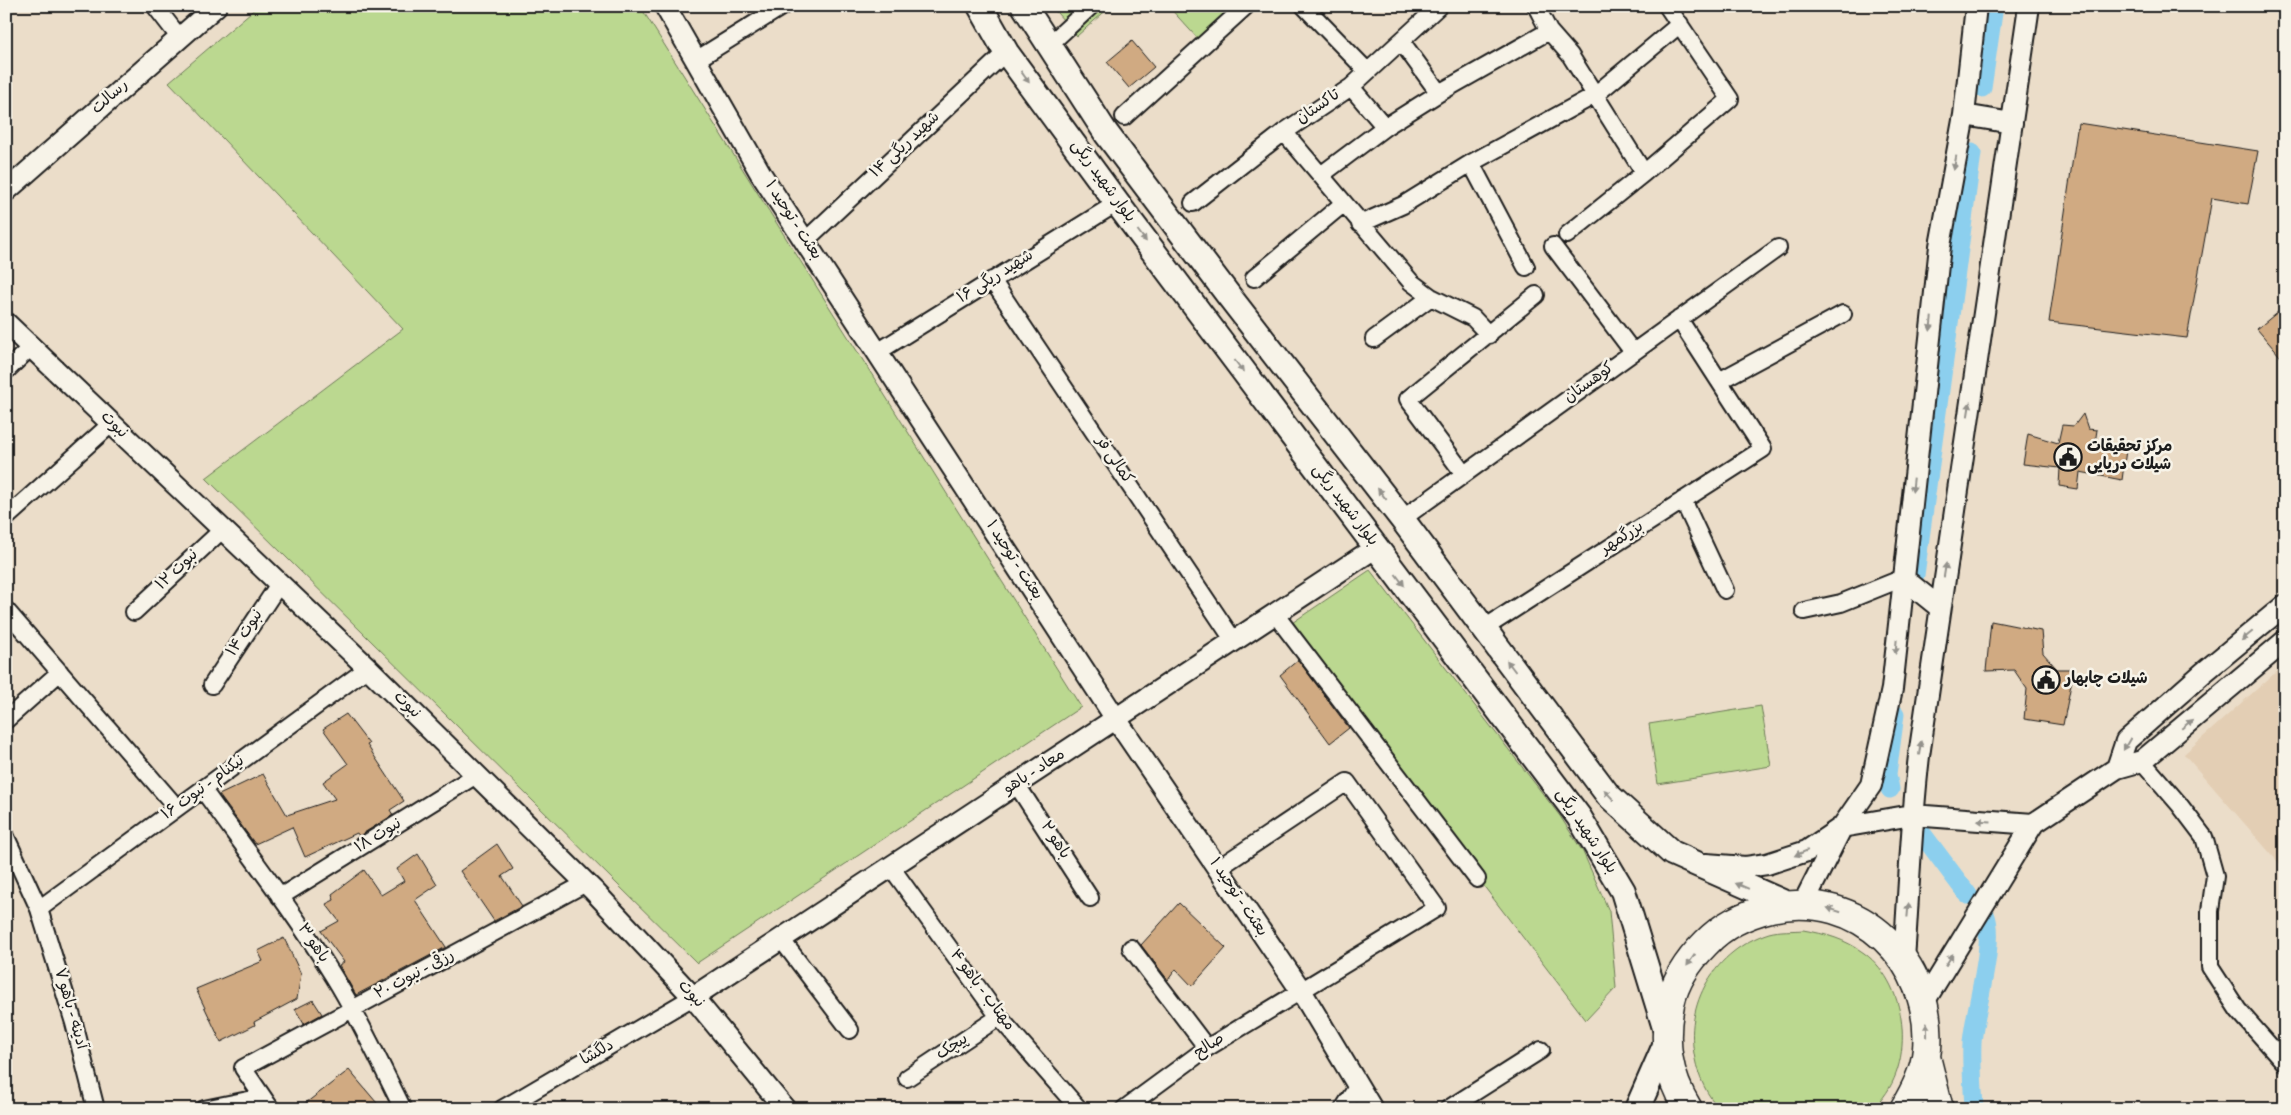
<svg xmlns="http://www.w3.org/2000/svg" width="2291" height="1115" font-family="'Gochi Hand','Playpen Sans Arabic',sans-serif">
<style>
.built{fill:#e3ceb4}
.green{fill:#bbd890;stroke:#6c7a56}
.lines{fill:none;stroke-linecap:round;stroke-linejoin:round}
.canal{stroke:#8ccfee;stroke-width:19}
.building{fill:#d0aa82;stroke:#1c1c1c}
.minor-casing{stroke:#1c1c1c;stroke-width:20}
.tertiary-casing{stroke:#1c1c1c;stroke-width:24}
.secondary-casing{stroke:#1c1c1c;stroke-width:28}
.trunk-casing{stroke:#1c1c1c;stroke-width:31}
.minor{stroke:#f7f3e8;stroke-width:16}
.tertiary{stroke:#f7f3e8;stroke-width:20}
.secondary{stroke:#f7f3e8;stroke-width:24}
.trunk{stroke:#f7f3e8;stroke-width:28}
.oneway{fill:#94928c}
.labels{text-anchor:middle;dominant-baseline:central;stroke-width:5;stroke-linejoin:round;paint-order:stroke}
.street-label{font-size:16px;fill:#1c1c1c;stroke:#f7f3e8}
.poi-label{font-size:16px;font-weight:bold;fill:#1c1c1c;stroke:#f7f3e8;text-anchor:start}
</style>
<rect width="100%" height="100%" fill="#ebddc9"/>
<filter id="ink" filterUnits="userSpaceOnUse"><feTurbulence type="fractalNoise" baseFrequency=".02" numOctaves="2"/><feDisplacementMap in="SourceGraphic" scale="10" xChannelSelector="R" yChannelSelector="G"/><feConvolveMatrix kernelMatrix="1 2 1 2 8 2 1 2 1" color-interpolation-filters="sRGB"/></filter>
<g filter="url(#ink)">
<!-- built -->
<path class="built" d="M2285 664V870L2184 754Z"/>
<!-- green -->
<path class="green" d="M258 6H640L1081 707 697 963 206 478 403 329 169 82Z
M1051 6H1111L1077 36Z
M1168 6H1238L1200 41Z
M1370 570 1560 816 1583 852 1609 911 1616 988 1586 1020 1286 627Z
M1761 706 1771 766 1658 784 1649 724Z
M1803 930C1826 934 1845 939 1864 953 1910 986 1917 1071 1872 1109H1721C1707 1098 1698 1075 1695 1059 1683 1004 1715 950 1769 933 1780 930 1793 931 1803 930Z"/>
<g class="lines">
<!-- canal -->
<path class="canal" d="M1982 88 1994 6
M1915 575 1972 153
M1890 789 1887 774 1895 714
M1923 835 1968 895
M1974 1109C1973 1087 1971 1065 1972 1043 1974 1012 1997 939 1985 914"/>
</g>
<!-- building -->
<path class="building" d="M1132 41 1154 67 1129 88 1107 62Z
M2078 123 2258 151 2248 204 2212 198 2187 338 2049 322Z
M2285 306V362L2257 329Z
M2083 414 2088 429 2097 430 2095 443 2126 450 2122 480 2080 472 2078 489 2059 486 2060 468 2023 464 2028 434 2058 443 2062 425 2074 426Z
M1991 621 2041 631 2043 653 2057 669H2074L2063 725 2024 719 2027 689 2014 670 1986 671Z
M1298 660 1349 728 1330 743 1280 675Z
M346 714 369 744 367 745 404 801 390 810 393 815 359 836 357 833 305 857 292 827 255 844 219 795 263 774 287 815 335 799 323 782 348 764 323 729Z
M497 844 513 869 502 876 522 906 494 921 460 871Z
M418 854 437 885 415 900 446 947 356 995 339 965 344 962 321 931 339 921 326 904 334 900 332 894 364 870 381 895 404 881 397 869Z
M1179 903 1226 948 1192 986 1176 969 1168 980 1141 945Z
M284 938 301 974 297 999 254 1022 255 1025 221 1042 196 989 263 961 258 951Z
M313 1000 322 1014 304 1024 295 1009Z
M349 1070 382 1109H298Z"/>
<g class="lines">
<!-- minor casing -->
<g class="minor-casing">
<path id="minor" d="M155 6 179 37
M1304 6 1367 71
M1536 6 1549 31 1570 55 1644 173
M1401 41 1439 93
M1049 45 1091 6
M696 60 783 6
M1351 87 1385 127
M1124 117 1246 6
M1284 132 1411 282 1431 297 1473 318 1489 335
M1471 163 1526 267
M1321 175 1385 127 1439 93 1549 31
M1193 203 1284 132 1351 87 1439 6
M1360 224 1403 205 1471 163 1595 95 1680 24
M1567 235 1644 173 1730 99 1667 6
M805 241 1006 52
M1553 246 1633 352
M1254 278 1344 203
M992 280 1234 641
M1374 339 1431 297
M876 353 1117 203
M6 371 31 347
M1719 381 1843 314
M1464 474 1408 399 1536 295
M1683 500 1725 590
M6 518 111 424
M1402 519 1778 248
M6 610 177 808
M1804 611 1841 603 1903 578
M134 612 222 530
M1275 614 1477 879
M1483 629 1763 449 1679 319
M212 685 279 584
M6 720 60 672
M2142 761 2179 804 2204 837 2215 876 2210 911V967L2238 1010 2285 1063
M1017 785 1090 898
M203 790C247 851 294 912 334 977 360 1019 381 1065 403 1109
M6 837 39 909 74 1023 96 1109
M891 867 999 1017 1079 1109
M280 897 476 775
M39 909 368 668
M781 939 850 1030
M1131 948 1207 1048
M907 1078 999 1017
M204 1109 263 1097
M271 1109 243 1068 586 883
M502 1109 693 997
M1124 1109 1207 1048 1437 908 1347 782 1217 869
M1343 1109 1357 1087
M1448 1109 1541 1050"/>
</g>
<!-- tertiary casing -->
<g class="tertiary-casing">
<path id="tertiary" d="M665 6 761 174 1116 719 1300 989 1372 1109
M1964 115 2012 123
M6 191 216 6
M6 323 368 668 594 891 693 997 785 1109
M1903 578 1939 607
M2117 768 2126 741 2203 673 2285 605
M1706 864 1746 867 1767 864 1807 851 1842 827 1912 815 2033 824
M1803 904 1842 827 1871 785 1892 689 1940 246 1964 115 1976 6
M1904 959C1909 891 1911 824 1919 756L2029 6
M693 997 1375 548
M1924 1002 2033 824 2117 768 2142 761 2285 641"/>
</g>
<!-- secondary casing -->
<g class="secondary-casing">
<path id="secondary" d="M980 6 1006 52 1117 203 1579 817 1623 891 1665 1028
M1024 6 1106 133 1229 296 1402 519 1608 795 1672 853 1787 904
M1637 1109 1666 1043"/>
</g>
<!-- trunk casing -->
<g class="trunk-casing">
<path id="trunk" d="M1926 1057 1939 1109
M1688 1109C1667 1075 1663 1042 1670 1004 1675 980 1689 960 1706 943 1724 924 1746 914 1771 908 1859 888 1934 962 1927 1049 1925 1071 1915 1090 1904 1109"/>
</g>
<!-- minor -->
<use href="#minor" class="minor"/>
<!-- tertiary -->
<use href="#tertiary" class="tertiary"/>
<!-- secondary -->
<use href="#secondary" class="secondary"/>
<!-- trunk -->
<use href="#trunk" class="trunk"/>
</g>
<!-- one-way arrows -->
<defs><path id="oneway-solid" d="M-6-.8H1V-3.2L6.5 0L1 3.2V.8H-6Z" transform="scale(1.25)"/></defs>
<g class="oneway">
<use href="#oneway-solid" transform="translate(1025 77) rotate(54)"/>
<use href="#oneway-solid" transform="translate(1955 163) rotate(100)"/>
<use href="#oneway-solid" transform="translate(1142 236) rotate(53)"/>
<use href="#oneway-solid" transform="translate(1931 324) rotate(96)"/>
<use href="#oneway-solid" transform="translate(1239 366) rotate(53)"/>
<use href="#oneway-solid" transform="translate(1969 409) rotate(-81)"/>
<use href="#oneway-solid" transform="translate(1913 485) rotate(96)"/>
<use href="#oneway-solid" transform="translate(1382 494) rotate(-128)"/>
<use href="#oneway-solid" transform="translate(1945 570) rotate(-81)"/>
<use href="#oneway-solid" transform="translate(1400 580) rotate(53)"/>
<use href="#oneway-solid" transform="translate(2247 636) rotate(140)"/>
<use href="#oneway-solid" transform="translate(1896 647) rotate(95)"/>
<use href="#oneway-solid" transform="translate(1511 666) rotate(-127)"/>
<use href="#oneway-solid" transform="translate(2187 724) rotate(-40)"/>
<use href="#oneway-solid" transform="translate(2127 744) rotate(120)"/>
<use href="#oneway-solid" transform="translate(1920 748) rotate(-82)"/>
<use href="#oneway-solid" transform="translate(1609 795) rotate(-133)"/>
<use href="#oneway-solid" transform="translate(1984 821) rotate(-176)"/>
<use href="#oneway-solid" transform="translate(1801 853) rotate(157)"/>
<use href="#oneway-solid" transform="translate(1742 886) rotate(-157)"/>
<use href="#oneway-solid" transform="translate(1834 910) rotate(-162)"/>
<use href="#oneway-solid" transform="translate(1908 910) rotate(-85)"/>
<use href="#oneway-solid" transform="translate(1691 960) rotate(125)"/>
<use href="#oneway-solid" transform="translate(1949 960) rotate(-58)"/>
<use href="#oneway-solid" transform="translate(1927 1030) rotate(-91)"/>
</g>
</g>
<!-- icons -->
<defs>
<g id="civic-ring" transform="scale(1.4375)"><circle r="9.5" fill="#f7f3e8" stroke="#1c1c1c" stroke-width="1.5"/><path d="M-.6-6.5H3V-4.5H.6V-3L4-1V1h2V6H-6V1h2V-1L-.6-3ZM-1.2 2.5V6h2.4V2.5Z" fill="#1c1c1c"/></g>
</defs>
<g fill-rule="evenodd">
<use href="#civic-ring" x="2068" y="457"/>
<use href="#civic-ring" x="2046" y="680"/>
</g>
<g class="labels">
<!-- street labels -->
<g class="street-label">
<text transform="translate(111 98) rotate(-42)">رسالت</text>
<text transform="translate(1319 108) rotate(-34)">تاکستان</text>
<text transform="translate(906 146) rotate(-43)">شهید ریگی ۱۴</text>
<text transform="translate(1102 182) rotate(54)">بلوار شهید ریگی</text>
<text transform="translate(792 221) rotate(57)">بعثت - توحید ۱</text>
<text transform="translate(996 278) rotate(-32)">شهید ریگی ۱۶</text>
<text transform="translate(1590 384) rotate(-36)">کوهستان</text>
<text transform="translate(113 426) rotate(44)">نبوت</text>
<text transform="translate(1113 461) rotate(56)">کمالی فر</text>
<text transform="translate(1344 506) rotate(53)">بلوار شهید ریگی</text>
<text transform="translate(1623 539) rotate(-33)">بزرگمهر</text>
<text transform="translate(1013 561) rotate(57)">بعثت - توحید ۱</text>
<text transform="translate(178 571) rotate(-43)">نبوت ۱۲</text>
<text transform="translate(246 634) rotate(-56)">نبوت ۱۴</text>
<text transform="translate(406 706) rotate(45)">نبوت</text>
<text transform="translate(1035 773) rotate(-33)">معاد - باهو</text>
<text transform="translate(204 789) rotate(-36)">نیکنام - نبوت ۱۶</text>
<text transform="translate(1585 832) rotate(57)">بلوار شهید ریگی</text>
<text transform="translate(379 837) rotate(-32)">نبوت ۱۸</text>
<text transform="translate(1054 841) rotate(57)">باهو ۲</text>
<text transform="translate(1237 898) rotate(56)">بعثت - توحید ۱</text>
<text transform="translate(312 944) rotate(56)">باهو ۳</text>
<text transform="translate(415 976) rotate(-28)">رزقی - نبوت ۲۰</text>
<text transform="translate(981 991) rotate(53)">مهتاب - باهو ۴</text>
<text transform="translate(690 995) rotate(48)">نبوت</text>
<text transform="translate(69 1009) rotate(74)">آدینه - باهو ۷</text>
<text transform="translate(1210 1047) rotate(-34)">صالح</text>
<text transform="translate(953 1048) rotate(-33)">پیچک</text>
<text transform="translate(598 1054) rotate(-30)">دلگشا</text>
</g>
<!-- poi labels -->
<g class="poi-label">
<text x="2087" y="448">مرکز تحقیقات<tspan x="2087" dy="18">شیلات دریایی</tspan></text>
<text x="2065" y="680">شیلات چابهار</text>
</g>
</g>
<!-- margin -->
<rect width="2291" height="1115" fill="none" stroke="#f7f3e8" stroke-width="25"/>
<rect x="12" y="12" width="2266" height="1090" fill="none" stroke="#1c1c1c" stroke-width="2" filter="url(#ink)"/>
</svg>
